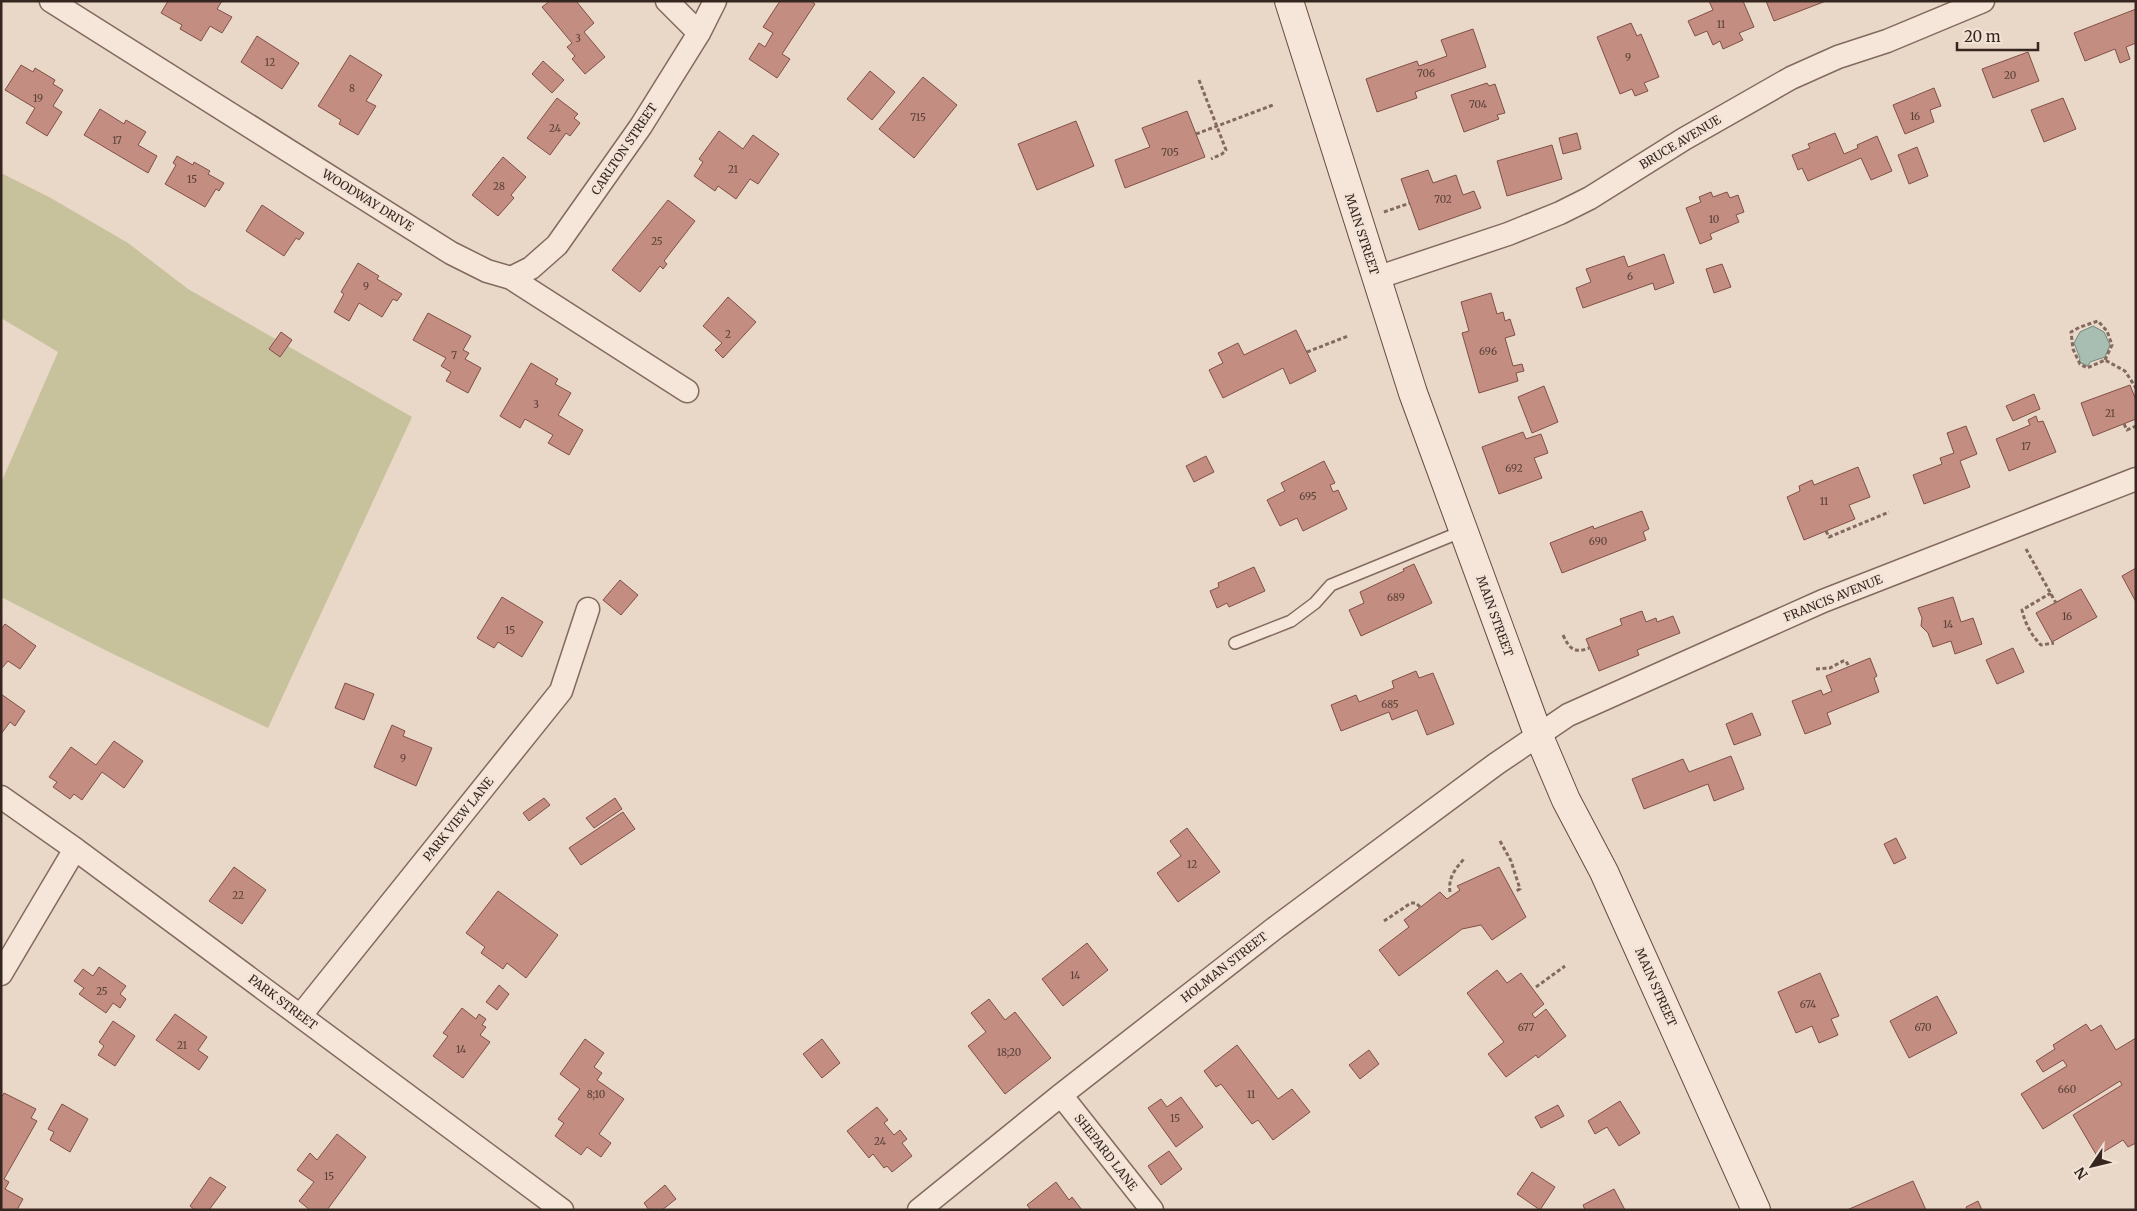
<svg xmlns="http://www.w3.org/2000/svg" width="2137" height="1211" font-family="Merriweather,serif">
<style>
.green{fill:#c7c29c}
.water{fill:#a8beb2;stroke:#6f8b7e}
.building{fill:#c48d81;stroke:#805047}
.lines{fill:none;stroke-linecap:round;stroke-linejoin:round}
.service-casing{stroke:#83695e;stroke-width:14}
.minor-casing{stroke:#83695e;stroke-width:25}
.secondary-casing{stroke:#654b41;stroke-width:30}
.path{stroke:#83695e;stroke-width:3;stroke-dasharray:4 2.5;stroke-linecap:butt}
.service{stroke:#f5e6d9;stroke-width:11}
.minor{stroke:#f5e6d9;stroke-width:22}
.secondary{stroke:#f5e6d9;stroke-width:28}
.labels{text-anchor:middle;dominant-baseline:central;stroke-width:5;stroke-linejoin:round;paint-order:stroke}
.number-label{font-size:10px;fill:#594038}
.street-label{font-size:12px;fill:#352620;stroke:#f2e3d6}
</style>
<rect width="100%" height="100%" fill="#e9d7c7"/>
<!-- green -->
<path class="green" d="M1 173 49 197 128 243 188 289 412 417 268 728 107 651 1 597V483L58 352 1 318Z"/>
<!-- water -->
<path class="water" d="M2093 326 2104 332 2110 345 2105 357 2090 362 2088 366 2079 362 2080 358 2074 343 2080 332Z"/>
<!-- building -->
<path class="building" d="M168 1H222L217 9 232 17 222 33 210 26 201 41 180 29 182 25 161 13Z
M550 1H576L594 23 584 32 605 57 585 74 572 59 575 56 567 47 572 43 542 7Z
M780 1H811L815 4 782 54 790 59 777 78 749 59 759 43 765 47 773 33 763 27Z
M1709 1H1743L1754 27 1739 33 1743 40 1723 49 1720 41 1713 45 1707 31 1695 36 1688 21 1713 10Z
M1766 1H1826L1774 21Z
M2136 9V43L2126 47 2130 59 2120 63 2115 49 2085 61 2074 33Z
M1631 23 1637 36 1641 34 1659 77 1644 83 1648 91 1635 96 1632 89 1620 94 1597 37Z
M1473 29 1486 67 1415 92 1417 98 1377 112 1366 79 1417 61 1419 66 1447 56 1441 40Z
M257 36 299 63 282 89 241 62Z
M2028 52 2039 81 1993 98 1982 69Z
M350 55 382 75 366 101 376 106 358 135 339 124 341 120 318 106Z
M543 61 564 80 552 93 532 74Z
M21 65 33 72 35 68 55 80 53 84 63 90 53 106 62 112 47 136 26 123 35 108 5 90Z
M870 71 895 92 872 120 847 99Z
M923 77 957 105 914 158 879 129Z
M1487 83 1489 86 1495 84 1505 113 1497 115 1499 119 1464 132 1451 95Z
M1934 88 1941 106 1930 110 1934 122 1905 134 1893 105Z
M557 98 578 114 574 118 580 123 570 136 566 133 550 155 527 138Z
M2063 98 2076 129 2044 142 2031 110Z
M100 109 124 124 126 120 146 132 138 145 157 156 148 173 84 135Z
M1187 111 1205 157 1125 188 1115 160 1150 147 1142 128Z
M1076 121 1094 166 1037 190 1018 144Z
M719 131 743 149 753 135 779 154 758 184 750 179 736 199 718 186 715 191 694 176 703 162 699 159Z
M1577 133 1581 149 1563 154 1559 138Z
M1835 133 1844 154 1858 148 1857 145 1877 136 1892 171 1871 180 1861 158 1808 181 1802 168 1798 170 1792 155 1810 148 1808 144Z
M1552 145 1562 179 1507 196 1497 161Z
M1917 147 1928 176 1909 184 1898 155Z
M177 156 193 165 194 162 210 171 208 174 224 183 219 191 216 189 205 207 165 184 176 165 173 163Z
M503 157 526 177 511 195 514 198 498 216 472 195Z
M1428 170 1433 183 1456 175 1463 195 1474 191 1481 208 1419 230 1401 179Z
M1711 192 1713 197 1727 192 1730 198 1738 195 1744 212 1736 215 1739 222 1710 234 1712 239 1700 244 1686 208 1701 202 1699 197Z
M668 200 695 221 664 261 667 264 663 269 660 266 640 292 612 270Z
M262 205 304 233 299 240 296 238 284 256 246 231Z
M1664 254 1674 283 1655 290 1653 283 1583 308 1576 288 1591 282 1586 269 1624 256 1628 267Z
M358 263 379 276 377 279 402 294 397 301 393 299 382 317 359 303 349 321 334 312 344 294 341 292Z
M1722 264 1731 287 1714 293 1706 269Z
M1491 293 1497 314 1503 312 1505 321 1510 319 1515 335 1505 338 1513 366 1522 364 1524 371 1516 373 1518 381 1479 393 1462 333 1469 331 1461 302Z
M728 297 756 322 723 358 715 350 722 343 703 326Z
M428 313 471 336 463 350 469 353 465 359 481 368 468 393 446 381 451 372 441 366 446 358 413 340Z
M1296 330 1316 371 1290 384 1283 368 1223 398 1209 370 1223 363 1218 353 1238 343 1244 355Z
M281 332 292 340 280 357 269 349Z
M531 363 558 379 555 384 571 393 558 415 583 430 569 455 548 443 553 435 525 419 520 428 500 416Z
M2130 385 2136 400V419L2093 436 2081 403Z
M1544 386 1558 422 1532 433 1518 397Z
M2034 394 2040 409 2013 421 2006 406Z
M2036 416 2038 422 2043 421 2056 452 2009 471 1996 439 2030 425 2028 420Z
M1966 426 1977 454 1960 461 1970 487 1924 504 1913 475 1942 464 1940 458 1954 453 1947 433Z
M1523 432 1526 439 1541 434 1548 453 1534 458 1542 478 1499 494 1482 447Z
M1206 456 1214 472 1194 482 1186 466Z
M1324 461 1335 483 1330 485 1333 492 1338 490 1347 509 1303 531 1297 518 1280 526 1267 500 1285 491 1281 483Z
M1858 467 1870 497 1849 505 1855 519 1804 540 1787 497 1800 491 1799 486 1812 480 1814 485Z
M1642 511 1649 529 1643 532 1646 540 1562 573 1550 543 1593 526 1594 529Z
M1414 564 1432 603 1361 636 1349 610 1364 603 1360 592 1404 571 1403 569Z
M1254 567 1265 591 1229 607 1227 603 1217 608 1210 591 1219 587 1218 583Z
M2136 568V602L2122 576Z
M620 580 638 595 621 615 603 600Z
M2081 589 2097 617 2052 642 2036 613Z
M502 597 543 622 522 657 498 642 494 648 477 638Z
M1953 597 1961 622 1973 618 1982 644 1955 654 1951 641 1933 647 1928 633 1921 626 1922 618 1918 608Z
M1642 611 1646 622 1656 618 1657 622 1673 616 1680 633 1637 650 1639 655 1599 671 1586 639 1622 625 1620 619Z
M5 624 36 646 20 669 8 661 1 669V629Z
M2013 648 2024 672 1997 684 1986 660Z
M1870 658 1877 676 1874 678 1879 692 1827 713 1831 724 1805 734 1792 701 1821 690 1823 695 1832 691 1826 676Z
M1416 671 1419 678 1433 673 1454 724 1427 735 1417 710 1392 720 1389 712 1341 731 1331 705 1356 695 1359 702 1394 688 1392 681Z
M345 683 374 694 364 720 335 708Z
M1 694 25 711 15 726 10 722 1 734Z
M1752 713 1761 735 1734 745 1726 724Z
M392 725 405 731 403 736 432 748 416 786 374 767Z
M114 741 143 761 124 788 102 772 82 800 74 794 70 799 53 787 57 782 49 777 71 747 96 765Z
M1731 756 1744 789 1714 801 1708 784 1644 809 1632 779 1683 759 1689 772Z
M544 798 550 805 529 821 523 813Z
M615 798 622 809 594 828 586 818Z
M623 812 635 829 581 865 569 848Z
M1187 828 1220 872 1178 902 1157 873 1181 856 1170 841Z
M1896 838 1906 858 1894 864 1884 844Z
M234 867 266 890 242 924 209 901Z
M1499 867 1526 917 1492 940 1481 925 1462 929 1399 976 1379 950 1409 927 1404 920 1440 892 1447 899 1460 890 1457 886Z
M498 891 558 935 526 978 507 963 503 969 481 953 485 947 466 933Z
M1087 943 1108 970 1063 1006 1042 979Z
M99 967 126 986 120 994 126 999 120 1008 113 1003 106 1013 79 994 84 988 74 981 83 969 93 976Z
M1497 970 1507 983 1521 973 1544 1004 1532 1014 1535 1018 1546 1009 1566 1036 1538 1058 1536 1055 1506 1077 1488 1054 1504 1042 1467 993Z
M1820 973 1839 1016 1831 1019 1838 1035 1819 1043 1812 1026 1796 1033 1778 992Z
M499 985 509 994 497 1010 486 1002Z
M1937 996 1957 1033 1909 1058 1890 1021Z
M989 999 1005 1020 1015 1012 1051 1058 1005 1094 968 1046 986 1032 971 1013Z
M462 1008 476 1019 479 1014 486 1019 482 1025 486 1027 480 1035 490 1042 463 1078 433 1056 448 1036 443 1033Z
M175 1014 207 1037 198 1050 208 1057 199 1070 156 1040Z
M113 1021 135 1036 115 1066 98 1055 104 1046 99 1042Z
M2086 1024 2091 1031 2101 1025 2116 1050 2136 1038V1143L2128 1147 2123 1140 2097 1156 2073 1115 2122 1085 2120 1081 2043 1129 2021 1094 2067 1066 2063 1060 2043 1072 2036 1061 2055 1049 2053 1045Z
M585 1039 604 1053 594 1067 602 1073 597 1080 624 1099 599 1134 611 1143 601 1157 587 1147 581 1155 555 1136 564 1123 558 1119 580 1089 560 1074Z
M822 1039 840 1063 822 1078 803 1054Z
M1237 1045 1278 1099 1292 1089 1310 1112 1273 1140 1258 1120 1252 1124 1221 1084 1216 1087 1204 1071Z
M1369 1050 1379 1064 1360 1079 1349 1065Z
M4 1093 36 1109 31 1118 37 1121 4 1179 9 1182 5 1189 23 1199 17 1210H1V1098Z
M1181 1097 1203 1127 1176 1147 1148 1108 1161 1099 1167 1107Z
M1620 1101 1640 1133 1619 1146 1607 1127 1595 1134 1588 1121Z
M62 1104 88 1119 70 1152 50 1140 54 1132 48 1129Z
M1558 1105 1564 1116 1541 1128 1535 1117Z
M877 1107 888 1120 884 1123 894 1135 900 1130 907 1139 902 1143 912 1156 892 1172 887 1166 884 1168 873 1154 869 1158 847 1131Z
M337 1134 366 1157 327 1210H310L299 1201 314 1182 297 1170 310 1153 317 1160Z
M1169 1151 1182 1169 1161 1185 1148 1166Z
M1532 1172 1555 1187 1540 1210 1517 1194Z
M210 1177 226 1187 209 1210H195L190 1206Z
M1913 1181 1926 1210H1847Z
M1056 1182 1069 1200 1072 1197 1082 1210H1031L1027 1205Z
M665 1185 676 1199 662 1210H649L644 1203Z
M1614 1189 1625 1210H1585L1583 1205Z
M1978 1201 1982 1210H1967L1966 1207Z"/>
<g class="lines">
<!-- service casing -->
<g class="service-casing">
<path id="service" d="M1235 643 1291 621 1315 603 1331 585 1463 531"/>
</g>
<!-- minor casing -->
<g class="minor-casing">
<path id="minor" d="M51 1 451 253 487 271 511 278 687 391
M667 1 699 33
M511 278 531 268 557 245 641 126 699 33 715 1
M1376 278 1508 234 1560 213 1590 198 1684 139 1791 78 1838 57 1887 41 1983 1
M1 797 75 849 562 1210
M1 974 75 849
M301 1015 561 691 588 609
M1061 1095 1152 1210
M919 1210 1061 1095 1275 928 1496 764 1568 715 1823 601 2136 479"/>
</g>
<!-- secondary casing -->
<g class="secondary-casing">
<path id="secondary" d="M1289 1 1413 393 1538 734 1566 800 1604 872 1756 1210"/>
</g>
<!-- path -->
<path class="path" d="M1199 80 1226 150 1222 154 1211 159
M1196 134 1273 105
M1384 212 1410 203
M1307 352 1348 336
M2105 360 2112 345 2107 331 2098 321 2080 327 2071 332 2073 349 2080 364 2087 368 2105 360 2125 371 2136 388
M2124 424 2127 430 2136 426
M1826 531 1829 537 1889 512
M2026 549 2056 603
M2051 593 2022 610C2025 623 2031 635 2041 645L2054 643
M1563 635C1569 648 1574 654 1589 648
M1816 669 1830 668 1843 661H1846L1849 667
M1500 841 1511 861 1520 889 1516 891
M1450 892C1448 878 1455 869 1464 859
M1384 921 1411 903H1416L1420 907
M1536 987 1565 966"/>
<!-- service -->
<use href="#service" class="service"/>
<!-- minor -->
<use href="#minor" class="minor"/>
<!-- secondary -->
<use href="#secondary" class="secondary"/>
</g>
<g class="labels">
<!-- number labels -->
<g class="number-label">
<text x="1721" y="24">11</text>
<text x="578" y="38">3</text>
<text x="1628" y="57">9</text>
<text x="270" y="62">12</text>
<text x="1426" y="73">706</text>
<text x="2010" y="75">20</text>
<text x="352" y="88">8</text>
<text x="38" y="98">19</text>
<text x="1478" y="104">704</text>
<text x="1915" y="116">16</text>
<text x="918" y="117">715</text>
<text x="555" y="128">24</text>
<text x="117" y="140">17</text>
<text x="1170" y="152">705</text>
<text x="733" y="169">21</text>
<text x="192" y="179">15</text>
<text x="499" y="186">28</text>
<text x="1443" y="199">702</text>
<text x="1714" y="219">10</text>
<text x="657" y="241">25</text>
<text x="1630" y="276">6</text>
<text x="366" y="286">9</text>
<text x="728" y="334">2</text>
<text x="1488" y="351">696</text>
<text x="454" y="355">7</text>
<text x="536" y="404">3</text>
<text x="2110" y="413">21</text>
<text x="2026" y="446">17</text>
<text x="1514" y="468">692</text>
<text x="1308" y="496">695</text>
<text x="1824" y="501">11</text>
<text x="1598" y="541">690</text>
<text x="1396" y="597">689</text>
<text x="2067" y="616">16</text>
<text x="1948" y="624">14</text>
<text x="510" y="630">15</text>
<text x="1390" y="704">685</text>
<text x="403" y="758">9</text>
<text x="1192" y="864">12</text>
<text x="238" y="895">22</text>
<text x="1075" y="975">14</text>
<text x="102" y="991">25</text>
<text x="1808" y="1004">674</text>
<text x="1526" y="1027">677</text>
<text x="1923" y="1027">670</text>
<text x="182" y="1045">21</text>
<text x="461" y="1049">14</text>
<text x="1009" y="1052">18;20</text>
<text x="2067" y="1089">660</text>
<text x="596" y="1094">8;10</text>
<text x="1251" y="1094">11</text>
<text x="1175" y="1118">15</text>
<text x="880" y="1141">24</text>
<text x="329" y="1176">15</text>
</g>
<!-- street labels -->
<g class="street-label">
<text transform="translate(1680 142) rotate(-31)">BRUCE AVENUE</text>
<text transform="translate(624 149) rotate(-56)">CARLTON STREET</text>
<text transform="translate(368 200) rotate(32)">WOODWAY DRIVE</text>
<text transform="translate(1362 234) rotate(72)">MAIN STREET</text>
<text transform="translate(1833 598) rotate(-22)">FRANCIS AVENUE</text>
<text transform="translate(1495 616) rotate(70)">MAIN STREET</text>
<text transform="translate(458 819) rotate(-51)">PARK VIEW LANE</text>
<text transform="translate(1224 967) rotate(-38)">HOLMAN STREET</text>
<text transform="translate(1656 987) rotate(66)">MAIN STREET</text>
<text transform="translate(283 1002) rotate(37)">PARK STREET</text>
<text transform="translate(1106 1152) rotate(52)">SHEPARD LANE</text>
</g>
</g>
<!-- border -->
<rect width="2137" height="1211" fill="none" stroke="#352620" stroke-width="5"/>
<!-- north arrow -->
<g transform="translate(2092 1166) rotate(235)" stroke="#f2e3d6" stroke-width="4" paint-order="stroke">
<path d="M0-4L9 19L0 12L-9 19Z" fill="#352620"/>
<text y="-8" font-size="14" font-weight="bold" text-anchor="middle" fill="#352620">N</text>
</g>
<!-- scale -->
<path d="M1957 42v8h81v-8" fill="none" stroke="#352620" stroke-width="2.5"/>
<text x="1964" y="42" font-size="15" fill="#352620" stroke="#f2e3d6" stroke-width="4" paint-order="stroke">20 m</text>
</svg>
